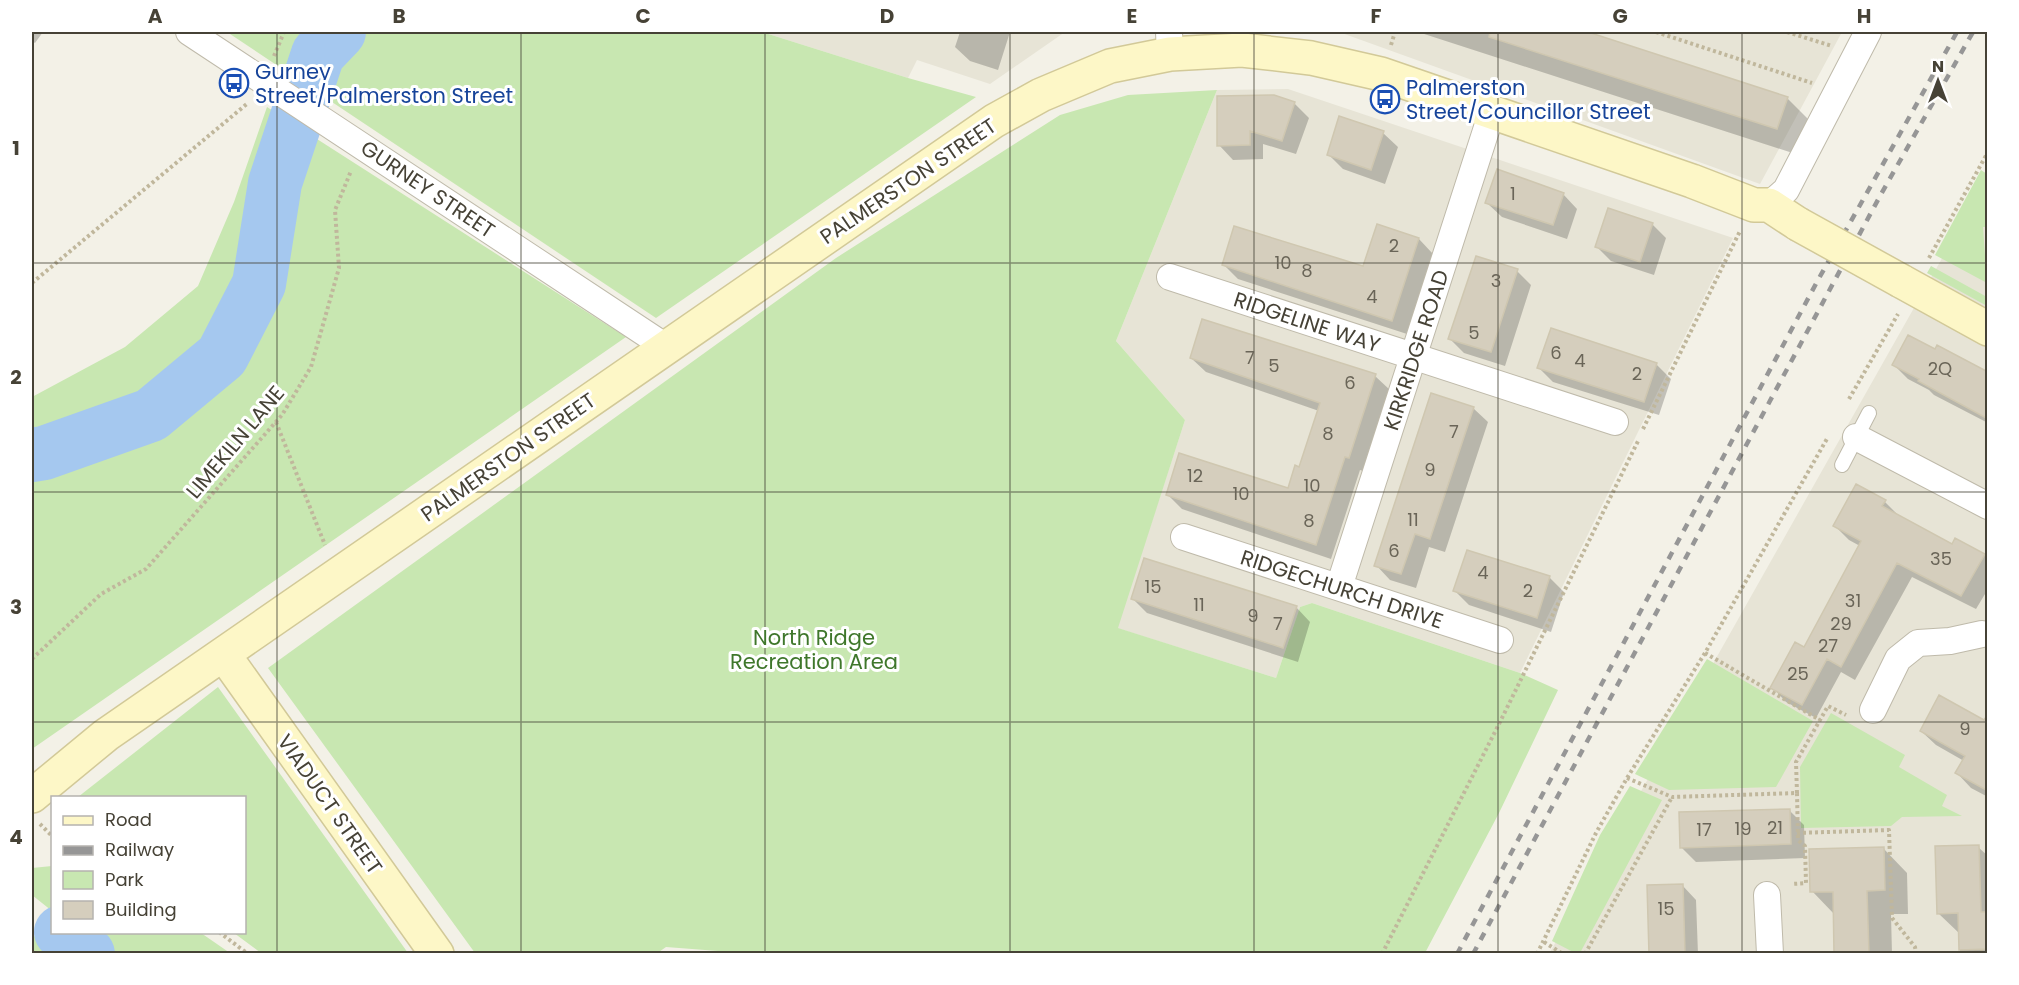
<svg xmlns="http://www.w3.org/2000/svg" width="2019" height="985" font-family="Poppins,sans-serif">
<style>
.residential{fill:#e7e4d6}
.green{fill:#c8e7b1}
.shadow{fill:#0003}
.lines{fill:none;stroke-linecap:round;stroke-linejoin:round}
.river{stroke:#a5c8ef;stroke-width:54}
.building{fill:#d5cebd;stroke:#cfc7b0;stroke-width:1.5}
.lane-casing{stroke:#bfbaaa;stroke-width:16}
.street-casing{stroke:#bfbaaa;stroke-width:28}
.secondary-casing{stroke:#d2c998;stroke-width:36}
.path{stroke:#c0b79c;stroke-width:4;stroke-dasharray:3 3;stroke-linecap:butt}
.lane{stroke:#fff;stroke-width:14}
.street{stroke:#fff;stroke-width:26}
.secondary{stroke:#fdf7c7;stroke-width:33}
.rail{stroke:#969696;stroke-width:4.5;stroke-dasharray:8 8;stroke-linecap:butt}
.secondary-bridge-casing{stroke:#d2c998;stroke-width:36;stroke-linecap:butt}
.secondary-bridge{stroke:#fdf7c7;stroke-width:33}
.grid{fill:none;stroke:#464236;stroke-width:1.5;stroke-opacity:0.55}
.labels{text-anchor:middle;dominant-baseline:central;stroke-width:6;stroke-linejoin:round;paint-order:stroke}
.number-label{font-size:18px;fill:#6a6558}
.transit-label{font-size:21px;fill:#164399;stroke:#fff;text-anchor:start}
.street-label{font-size:21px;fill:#464236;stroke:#fff}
.park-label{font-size:21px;fill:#3f772b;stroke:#fff}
.neatline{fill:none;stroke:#464236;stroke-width:2}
.grid-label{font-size:20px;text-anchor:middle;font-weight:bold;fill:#464236}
</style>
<rect width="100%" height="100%" fill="#f3f1e7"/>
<!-- residential -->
<path class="residential" d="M762 32H1065L990 84 917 60 908 78Z
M1339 32H1842L1760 184Z
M1288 89 1733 238 1520 673 1312 603 1300 607 1276 678 1117 628 1185 420 1116 341 1217 90Z
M1987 173V953L1549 954 1958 230Z"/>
<!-- green -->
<path class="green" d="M227 32H762L908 78 976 97 656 318Z
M1217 90 1116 341 1185 420 1118 628 1276 678 1300 607 1312 603 1520 673 1558 690 1499 813 1425 953 757 954 666 947 656 954 475 953 268 668 836 258 1060 115 1128 95Z
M267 107 626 337 32 749V397L125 347 198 286 234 202Z
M1981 170 1987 174V227H1983L1987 283 1935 255Z
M1931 266 1987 297V306L1927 273Z
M1707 659 1813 721 1776 787 1669 790 1635 774Z
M218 687 408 953H261L234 933 244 932V798L78 797Z
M1831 713 1905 755 1899 767 1947 795 1942 806 1962 816 1902 817 1891 826 1801 828 1800 767Z
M1630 786 1662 800 1580 953H1575L1552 941 1600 835Z
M52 866V911L32 895V868Z
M42 928 74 953H32V939Z
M83 933H201L230 953H111Z"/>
<!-- shadow -->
<path class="shadow" d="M32 32H43L35 43 32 41Z
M960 32H1010L998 70 970 61 955 47Z
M1418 32H1582L1787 98 1815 126 1805 157Z
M1294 103 1309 118 1296 154 1263 144V159L1233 160 1219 145Z
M1383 133 1398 147 1385 184 1343 169 1329 155Z
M1563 194 1577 209 1567 239 1502 217 1487 203Z
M1652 224 1666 238 1654 275 1611 261 1597 247Z
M1378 226 1419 239 1433 254 1407 334 1238 279 1223 264 1364 268Z
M1517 271 1531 285 1505 366 1464 353 1450 339Z
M1191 358 1375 376 1390 390 1363 471 1360 470 1331 559 1182 509 1167 494 1289 490 1300 469 1319 411 1206 372Z
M1656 364 1671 379 1659 415 1553 382 1539 368Z
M1894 365 1988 373V423L1934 395 1929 390 1908 379Z
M1473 408 1488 422 1445 552 1429 547 1416 588 1390 580 1376 565Z
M1857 486 1885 502 1899 516 1952 546 1984 555 1988 559V589L1976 609 1912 577 1855 680 1841 672 1816 718 1786 702 1772 687 1804 649 1860 546 1849 540 1835 526Z
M1468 551 1550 578 1564 592 1551 632 1469 605 1455 591Z
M1133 599 1296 607 1310 622 1298 662 1147 613Z
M1988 725V797L1971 788 1957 773 1964 761 1936 745 1921 731Z
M1790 811 1804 825 1805 858 1696 862 1681 847Z
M1978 847 1988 856V954H1960V934L1938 913Z
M1883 848 1907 873 1908 914H1891L1892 954H1836L1835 915 1812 891Z
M1682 885 1696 900 1698 954H1651Z"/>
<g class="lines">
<!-- river -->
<path class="river" d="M32 455 44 453 151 415 222 356 259 284 275 183 318 54 339 32
M61 932 88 954"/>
</g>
<!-- building -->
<path class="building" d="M1490 32H1588L1788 97 1777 129 1489 37Z
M1274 95 1295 102 1282 141 1250 131V145L1217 146V96Z
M1339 116 1384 131 1371 170 1327 155Z
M1497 169 1564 193 1553 225 1485 203Z
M1608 208 1653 223 1640 262 1595 247Z
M1377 224 1419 238 1392 321 1222 265 1234 226 1363 266Z
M1476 256 1518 269 1491 352 1448 339Z
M1202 319 1376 374 1349 458 1345 457 1316 545 1166 495 1179 453 1288 488 1295 465 1299 467 1320 403 1190 358Z
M1551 328 1657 363 1644 402 1537 368Z
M1908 335 1935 349 1937 345 1988 372V419L1918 381 1919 379 1892 365Z
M1431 393 1474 407 1430 539 1415 534 1401 574 1374 566Z
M1856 484 1886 500 1882 506 1952 544 1955 538 1985 554 1961 596 1897 563 1841 667 1827 659 1802 705 1770 688 1795 642 1804 647 1861 541 1833 526Z
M1467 550 1550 576 1537 618 1453 591Z
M1144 558 1297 606 1283 648 1131 599Z
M1939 695 1984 720 1988 714V791L1955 773 1965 756 1920 731Z
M1790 809 1791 844 1680 848 1679 812Z
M1979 845 1981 912H1988V949L1959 950 1958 913 1937 914 1935 846Z
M1884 847 1885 890 1867 891 1869 954H1834L1833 892H1810L1809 849Z
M1683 884 1685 953 1649 954 1647 885Z"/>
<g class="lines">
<!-- lane casing -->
<g class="lane-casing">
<path id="lane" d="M1842 465 1869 413"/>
</g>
<!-- street casing -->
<g class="street-casing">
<path id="street" d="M189 32 666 347
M1169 32 1170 54
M1769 205 1786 190 1868 32
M1170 277 1615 422
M1856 437 1988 506
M1184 537 1500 640
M1339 587 1492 112
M1873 710 1898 659 1918 643 1950 641 1982 634
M1767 895 1770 954"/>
</g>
<!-- secondary casing -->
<g class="secondary-casing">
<path id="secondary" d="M1901 281 1988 329
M224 655 437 954
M32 796 106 735 994 121 1041 95 1110 66 1170 54 1242 50 1311 58 1381 74 1692 181 1754 205H1769L1798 224"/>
</g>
<!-- path -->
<path class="path" d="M1656 32 1812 83
M1787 32 1832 46
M1391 45 1395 32
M274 56 284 32
M1929 258 1988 152
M32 283 248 103
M1849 399 1898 314
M276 422 325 545
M1643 429 1740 231
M1705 653 1820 720
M32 659 101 594 146 569 282 415 311 367 339 268 335 210 351 171
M1627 778 1672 797 1797 793 1798 840 1805 846 1806 883 1792 884
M1797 793 1796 762 1828 706 1846 715
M40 824 52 836
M1797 833 1889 830 1892 918 1915 947 1916 954
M219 932 248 954
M1544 942 1563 954
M1382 954 1501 720 1639 439
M1537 954 1596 833 1627 778 1705 653 1828 437
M1585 954 1672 797
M1944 954 1988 952"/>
<!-- lane -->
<use href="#lane" class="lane"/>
<!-- street -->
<use href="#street" class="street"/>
<!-- secondary -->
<use href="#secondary" class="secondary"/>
<!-- rail -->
<path class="rail" d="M1457 954 1818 280 1957 32
M1473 954 1880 196 1973 32"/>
<!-- secondary-bridge casing -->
<g class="secondary-bridge-casing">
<path id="secondary-bridge" d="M1798 224 1901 281"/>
</g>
<!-- secondary-bridge -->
<use href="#secondary-bridge" class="secondary-bridge"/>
</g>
<!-- grid -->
<path class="grid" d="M277 32V954M521 32V954M765 32V954M1010 32V954M1254 32V954M1498 32V954M1742 32V954M32 263H1988M32 492H1988M32 722H1988"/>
<!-- icons -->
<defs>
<g id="bus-ring" transform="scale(1.5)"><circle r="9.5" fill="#fff" stroke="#1a4fb4" stroke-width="1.5"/><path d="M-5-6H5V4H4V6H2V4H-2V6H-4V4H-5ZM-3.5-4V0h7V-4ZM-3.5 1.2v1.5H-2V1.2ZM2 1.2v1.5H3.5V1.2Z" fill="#1a4fb4"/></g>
</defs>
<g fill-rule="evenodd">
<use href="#bus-ring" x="234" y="83"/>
<use href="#bus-ring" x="1385" y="99"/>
</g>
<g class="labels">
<!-- number labels -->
<g class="number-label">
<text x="1513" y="193">1</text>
<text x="1394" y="245">2</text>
<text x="1283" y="262">10</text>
<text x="1307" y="270">8</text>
<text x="1496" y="280">3</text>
<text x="1372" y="296">4</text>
<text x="1474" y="332">5</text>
<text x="1556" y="352">6</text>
<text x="1250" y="357">7</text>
<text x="1580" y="360">4</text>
<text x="1274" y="365">5</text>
<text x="1940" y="368">2Q</text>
<text x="1637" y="373">2</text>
<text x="1350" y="382">6</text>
<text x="1454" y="431">7</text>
<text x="1328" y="433">8</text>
<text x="1430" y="469">9</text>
<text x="1195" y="475">12</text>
<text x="1312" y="485">10</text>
<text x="1241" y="493">10</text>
<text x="1413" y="519">11</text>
<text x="1309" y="520">8</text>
<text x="1394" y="550">6</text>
<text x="1941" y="558">35</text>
<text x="1483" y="572">4</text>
<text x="1153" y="586">15</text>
<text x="1528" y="590">2</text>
<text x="1853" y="600">31</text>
<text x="1199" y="604">11</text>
<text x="1253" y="615">9</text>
<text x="1278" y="623">7</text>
<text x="1841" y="623">29</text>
<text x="1828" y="645">27</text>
<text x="1798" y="673">25</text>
<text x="1965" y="728">9</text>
<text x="1775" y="827">21</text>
<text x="1743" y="828">19</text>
<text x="1704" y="829">17</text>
<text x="1666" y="908">15</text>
</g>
<!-- transit labels -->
<g class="transit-label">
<text x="255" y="71">Gurney<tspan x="255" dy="24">Street/Palmerston Street</tspan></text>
<text x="1406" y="87">Palmerston<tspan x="1406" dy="24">Street/Councillor Street</tspan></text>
</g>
<!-- street labels -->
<g class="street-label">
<text transform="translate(908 181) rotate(-34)">PALMERSTON STREET</text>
<text transform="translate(428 189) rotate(34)">GURNEY STREET</text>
<text transform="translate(1307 322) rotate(18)">RIDGELINE WAY</text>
<text transform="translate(1416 350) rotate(-72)">KIRKRIDGE ROAD</text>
<text transform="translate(235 442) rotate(-50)">LIMEKILN LANE</text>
<text transform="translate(508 457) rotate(-35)">PALMERSTON STREET</text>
<text transform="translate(1342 589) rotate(18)">RIDGECHURCH DRIVE</text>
<text transform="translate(330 804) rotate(55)">VIADUCT STREET</text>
</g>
<!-- park labels -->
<g class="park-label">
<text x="814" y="637">North Ridge<tspan x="814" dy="24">Recreation Area</tspan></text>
</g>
</g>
<!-- border -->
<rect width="2019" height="985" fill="none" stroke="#ffffff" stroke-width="66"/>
<!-- legend -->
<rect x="51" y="796" width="195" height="138" fill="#ffffff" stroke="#b5b3af" stroke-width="1.5"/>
<rect x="63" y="816" width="30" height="9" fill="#fdf7c7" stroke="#b5b3af" stroke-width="1.5"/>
<text x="105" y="826" font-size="18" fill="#464236">Road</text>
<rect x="63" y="846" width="30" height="9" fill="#969696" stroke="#b5b3af" stroke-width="1.5"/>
<text x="105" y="856" font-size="18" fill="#464236">Railway</text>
<rect x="63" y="871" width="30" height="18" fill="#c8e7b1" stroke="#b5b3af" stroke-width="1.5"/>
<text x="105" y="886" font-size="18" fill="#464236">Park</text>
<rect x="63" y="901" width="30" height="18" fill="#d5cebd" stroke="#b5b3af" stroke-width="1.5"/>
<text x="105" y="916" font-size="18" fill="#464236">Building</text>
<!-- north arrow -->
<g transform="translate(1938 81)" stroke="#ffffff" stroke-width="4.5" paint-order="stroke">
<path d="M0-4.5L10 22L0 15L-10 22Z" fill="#464236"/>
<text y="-9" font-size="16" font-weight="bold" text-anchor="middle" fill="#464236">N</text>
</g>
<rect x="33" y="33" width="1953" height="919" class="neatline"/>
<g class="grid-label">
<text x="155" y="23">A</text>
<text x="399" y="23">B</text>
<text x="643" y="23">C</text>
<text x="887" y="23">D</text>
<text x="1132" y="23">E</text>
<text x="1376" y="23">F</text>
<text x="1620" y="23">G</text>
<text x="1864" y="23">H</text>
<text x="16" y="155">1</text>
<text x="16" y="384">2</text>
<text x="16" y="614">3</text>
<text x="16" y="844">4</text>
</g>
</svg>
